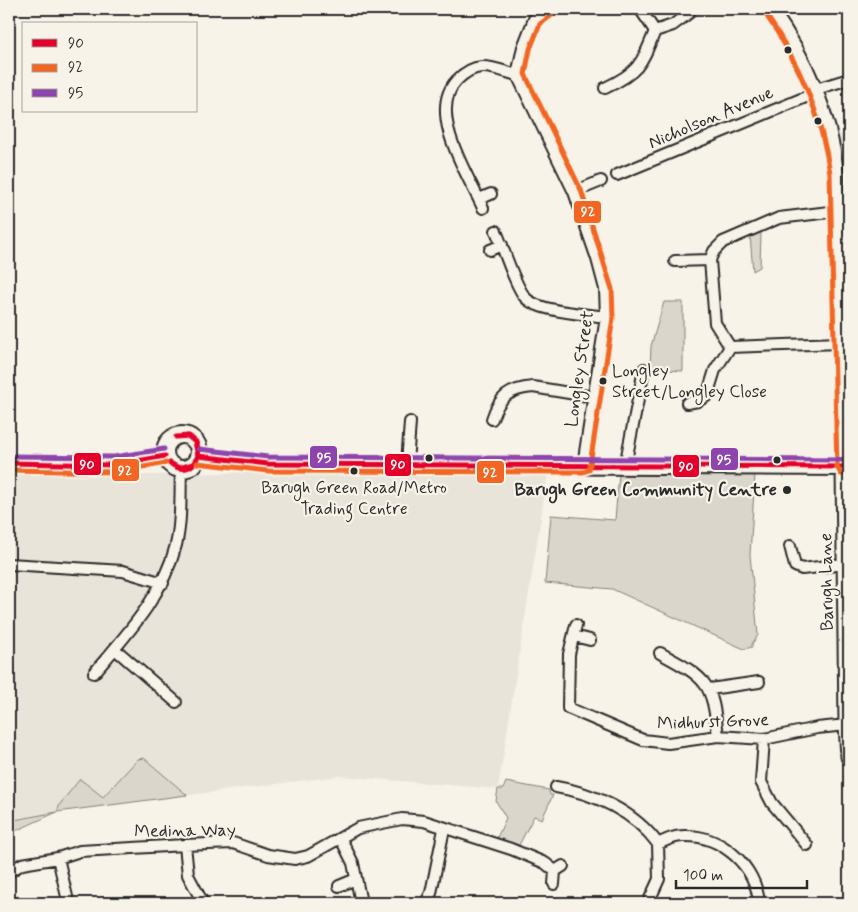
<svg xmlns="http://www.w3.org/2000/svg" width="858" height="912" font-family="Mynerve,sans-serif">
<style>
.built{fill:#e8e4da}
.green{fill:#dad6cc;stroke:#82807c}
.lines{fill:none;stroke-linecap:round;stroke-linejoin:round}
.minor-casing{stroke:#2b2b2b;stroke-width:14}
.tertiary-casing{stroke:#2b2b2b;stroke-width:16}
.secondary-casing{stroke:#2b2b2b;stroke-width:19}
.primary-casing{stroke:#2b2b2b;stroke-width:20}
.minor{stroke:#f7f3e8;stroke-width:10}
.tertiary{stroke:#f7f3e8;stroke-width:12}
.secondary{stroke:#f7f3e8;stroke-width:15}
.primary{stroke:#f7f3e8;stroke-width:16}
.bus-1-casing{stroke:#f7f3e8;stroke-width:9}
.bus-2-casing{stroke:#f7f3e8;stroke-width:9}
.bus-3-casing{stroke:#f7f3e8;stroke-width:9}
.bus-1{stroke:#e4002b;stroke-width:5}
.bus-2{stroke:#f26522;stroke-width:5}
.bus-3{stroke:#8e44ad;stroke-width:5}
.bus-dot{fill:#2b2b2b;stroke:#f7f3e8;stroke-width:2}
.labels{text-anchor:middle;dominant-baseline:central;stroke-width:4.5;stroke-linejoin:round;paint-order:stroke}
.bus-label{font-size:17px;fill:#2b2b2b;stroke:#f7f3e8;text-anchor:start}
.street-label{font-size:18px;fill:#2b2b2b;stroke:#f7f3e8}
.poi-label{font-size:18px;font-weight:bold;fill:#2b2b2b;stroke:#f7f3e8;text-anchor:end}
.line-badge{stroke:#f7f3e8;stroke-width:2}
.badge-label{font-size:14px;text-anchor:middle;font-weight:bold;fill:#fff}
</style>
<rect width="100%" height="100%" fill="#f7f3e8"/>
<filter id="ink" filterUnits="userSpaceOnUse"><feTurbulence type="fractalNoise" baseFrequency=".02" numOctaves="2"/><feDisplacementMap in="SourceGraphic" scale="10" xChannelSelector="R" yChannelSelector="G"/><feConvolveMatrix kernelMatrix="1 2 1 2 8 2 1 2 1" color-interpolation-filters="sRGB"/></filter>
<g filter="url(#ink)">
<!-- built -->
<path class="built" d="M849 133V315H846L845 212 840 135Z
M9 472 147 475 255 472 548 473 498 789 339 776 57 812 9 821Z"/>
<!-- green -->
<path class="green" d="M761 232 760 267 753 271 750 236Z
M664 302H683V371L650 369 651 346Z
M619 474H755L750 555 758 635 752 644V647L744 649 612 589 545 583 551 515 615 520Z
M144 758 187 795 57 812 9 834V821L57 812 60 804 80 779 103 797 138 759Z
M506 782 549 790 550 795H553L542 819 534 816 518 847 495 842 506 818 496 801 498 789H503Z"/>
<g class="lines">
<!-- minor casing -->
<g class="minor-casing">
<path id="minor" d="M547 9 534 19 523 47 517 75 574 192 597 259 605 289 606 317 583 465
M640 9 655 31
M605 88C639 72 641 65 655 31L673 25 689 13
M816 89 849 79
M617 175 818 92
M574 192 601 181
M479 199 491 194
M483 208C468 175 426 112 457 80 478 59 492 68 517 75
M838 211 779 218 723 242 714 251 710 260 715 323 730 347 840 343
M496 231C504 249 513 281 524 296 535 312 587 314 606 317
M490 250 502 245
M675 261 710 260
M687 403 698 401 707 396 715 370 730 347
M492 419C499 397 509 389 533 387L593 397
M407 464 410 422
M625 466 644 369
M790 546 795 566 802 569 845 564
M9 564 123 571 163 583
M576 625 569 654 568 708 643 740 668 743 718 736 764 739 817 728 847 725
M574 636 590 640
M115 649 176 702
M660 653C708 679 712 682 718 736
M94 673C127 634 163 596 176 545 182 521 180 494 181 469
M710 689 759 682
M764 739 761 782 772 803 807 845
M556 787C594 793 635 812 658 844 666 840 674 836 683 836 721 834 756 866 759 903
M341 839 353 863 361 903
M185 845 188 875 203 903
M58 858 68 901 70 903
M9 872 22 864 58 858 80 851 185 845 233 843 268 855 295 859 308 856 358 828 402 819 424 821 511 849 545 863 555 871
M554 884 555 871 563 866
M339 886 356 879
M426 903 431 893 444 829
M648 903 659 879 658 844"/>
</g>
<!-- tertiary casing -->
<g class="tertiary-casing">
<path id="tertiary" d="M771 9C807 59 830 111 837 172L844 467"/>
</g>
<!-- secondary casing -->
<g class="secondary-casing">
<path id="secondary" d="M844 467 847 725 849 757"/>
</g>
<!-- primary casing -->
<g class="primary-casing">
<path id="primary" d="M165 452a17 17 0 1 1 34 0a17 17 0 1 1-34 0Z
M198 456 268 464 849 467
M9 463 115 465 165 456"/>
</g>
<!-- minor -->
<use href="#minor" class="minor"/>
<!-- tertiary -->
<use href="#tertiary" class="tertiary"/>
<!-- secondary -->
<use href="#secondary" class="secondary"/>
<!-- primary -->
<use href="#primary" class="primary"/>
<!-- bus-1 casing -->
<g class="bus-1-casing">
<path id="bus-1" d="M198 456 268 464 849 467
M9 463 115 465 165 456
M170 463 179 468 193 464 198 456 195 442 188 436 176 437
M170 463C186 478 205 460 196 442L189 436 176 437"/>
</g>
<!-- bus-2 casing -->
<g class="bus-2-casing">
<path id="bus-2" d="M765 13C799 63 821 113 830 173L837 467 841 474H849
M197 463 268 471 583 472 589 470 613 318 612 289 581 190 525 74 530 49 540 24 552 15
M9 470 116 472 166 463"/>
</g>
<!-- bus-3 casing -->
<g class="bus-3-casing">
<path id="bus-3" d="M199 449 268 457 844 460 849 462
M9 456 114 457 164 449"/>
</g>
<!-- bus-1 -->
<use href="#bus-1" class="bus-1"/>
<!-- bus-2 -->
<use href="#bus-2" class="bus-2"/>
<!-- bus-3 -->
<use href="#bus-3" class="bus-3"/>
</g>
</g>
<!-- markers -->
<g class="bus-dot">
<circle cx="788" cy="50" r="4.5"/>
<circle cx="818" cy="121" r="4.5"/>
<circle cx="603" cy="381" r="4.5"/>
<circle cx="429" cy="458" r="4.5"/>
<circle cx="777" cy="460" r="4.5"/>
<circle cx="354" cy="471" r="4.5"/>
<circle cx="787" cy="490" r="5"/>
</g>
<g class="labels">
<!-- bus labels -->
<g class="bus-label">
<text x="612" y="371">Longley<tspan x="612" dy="21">Street/Longley Close</tspan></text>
<text x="354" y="488" text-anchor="middle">Barugh Green Road/Metro<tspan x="354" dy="21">Trading Centre</tspan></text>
</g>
<!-- street labels -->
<g class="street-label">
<text transform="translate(711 118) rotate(-23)">Nicholson Avenue</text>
<text transform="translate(580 369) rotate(-82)">Longley Street</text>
<text transform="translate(827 582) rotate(-91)">Barugh Lane</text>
<text transform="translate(713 722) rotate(-2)">Midhurst Grove</text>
<text transform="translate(185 831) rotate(-1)">Medina Way</text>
</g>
<!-- poi labels -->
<g class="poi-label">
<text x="777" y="490">Barugh Green Community Centre</text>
</g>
</g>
<g class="line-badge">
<rect x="573" y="200" width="29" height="24" rx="5" fill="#f26522"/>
<rect x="309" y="445" width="29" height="24" rx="5" fill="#8e44ad"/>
<rect x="710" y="447" width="29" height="24" rx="5" fill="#8e44ad"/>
<rect x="73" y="452" width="29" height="24" rx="5" fill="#e4002b"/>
<rect x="384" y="453" width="28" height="24" rx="5" fill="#e4002b"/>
<rect x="672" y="454" width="28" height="24" rx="5" fill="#e4002b"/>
<rect x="111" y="458" width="29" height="24" rx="5" fill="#f26522"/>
<rect x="476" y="460" width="29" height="24" rx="5" fill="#f26522"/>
</g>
<g class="badge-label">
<text x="588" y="216">92</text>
<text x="324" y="462">95</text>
<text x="724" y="464">95</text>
<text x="87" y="469">90</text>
<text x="398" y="469">90</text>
<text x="686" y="471">90</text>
<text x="125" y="475">92</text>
<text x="490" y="477">92</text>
</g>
<!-- margin -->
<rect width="858" height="912" fill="none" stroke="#f7f3e8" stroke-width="30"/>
<rect x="15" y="15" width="828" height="882" fill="none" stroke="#2b2b2b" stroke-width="2" filter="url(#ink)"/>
<!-- legend -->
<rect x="22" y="22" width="175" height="90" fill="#f7f3e8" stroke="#a5a39c"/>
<rect x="32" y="39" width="25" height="8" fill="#e4002b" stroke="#a5a39c"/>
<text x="68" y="48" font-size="15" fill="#2b2b2b">90</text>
<rect x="32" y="64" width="25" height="8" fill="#f26522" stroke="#a5a39c"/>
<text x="68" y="72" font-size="15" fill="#2b2b2b">92</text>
<rect x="32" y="89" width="25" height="8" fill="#8e44ad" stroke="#a5a39c"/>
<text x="68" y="98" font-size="15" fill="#2b2b2b">95</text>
<!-- scale -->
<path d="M676 880v8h131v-8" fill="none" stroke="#2b2b2b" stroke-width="2.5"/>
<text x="683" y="880" font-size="15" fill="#2b2b2b" stroke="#f7f3e8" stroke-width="4" paint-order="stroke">100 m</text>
</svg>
